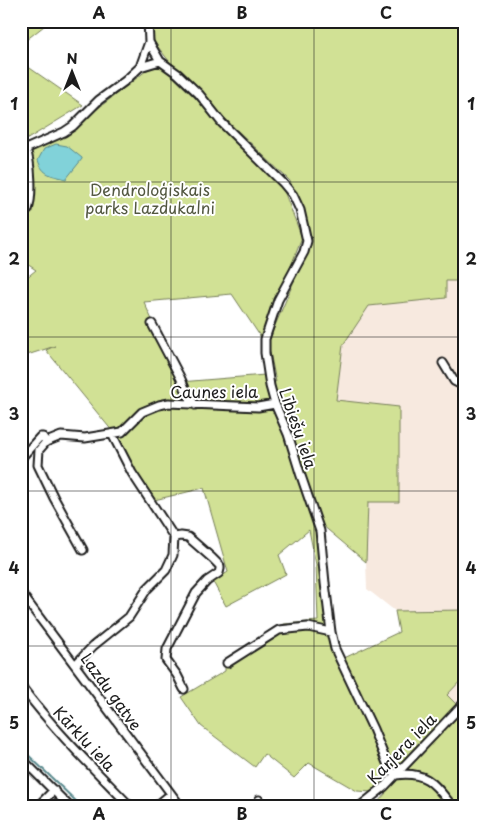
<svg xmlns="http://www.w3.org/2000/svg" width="485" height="828" font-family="'Playpen Sans',sans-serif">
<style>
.built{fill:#f7e9df}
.green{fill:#d1e195;stroke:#767e58;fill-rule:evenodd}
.water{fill:#81d2d9;stroke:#59898d}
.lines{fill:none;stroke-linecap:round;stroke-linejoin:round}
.stream{stroke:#59898d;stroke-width:2}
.minor-casing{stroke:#1c1c1c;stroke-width:11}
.minor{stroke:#fff;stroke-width:7}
.grid{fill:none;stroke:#1c1c1c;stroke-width:1;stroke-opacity:0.55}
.labels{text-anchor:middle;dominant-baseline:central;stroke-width:4;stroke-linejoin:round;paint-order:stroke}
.park-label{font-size:16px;fill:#525740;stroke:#fff}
.street-label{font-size:16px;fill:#1c1c1c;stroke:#fff}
.neatline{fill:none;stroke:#1c1c1c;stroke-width:2}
.grid-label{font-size:16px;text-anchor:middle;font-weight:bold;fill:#1c1c1c}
</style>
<rect width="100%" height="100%" fill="#fff"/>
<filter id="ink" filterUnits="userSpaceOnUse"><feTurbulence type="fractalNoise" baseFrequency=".02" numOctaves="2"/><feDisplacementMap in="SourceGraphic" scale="10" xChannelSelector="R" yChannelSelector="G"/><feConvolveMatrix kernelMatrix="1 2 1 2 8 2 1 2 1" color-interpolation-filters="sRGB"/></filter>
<g filter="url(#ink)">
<!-- built -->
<path class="built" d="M446 281H464V610L395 611 367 589 366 562 368 502H399L398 407 336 401 343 345 369 306 446 298Z
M464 677V712L447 695Z"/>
<!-- green -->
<path class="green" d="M21 21H45L44 26 21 44Z
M152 21H464V281H446V298L369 306 343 345 336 400 399 407V502H368L366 562 322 525 321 572 338 661 399 632 395 611 464 610V677L447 695 464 712V807H381L377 803 386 793 357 791 309 763 294 778 264 754 255 767 201 726 181 697 225 671V660L284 624 318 621 316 565 309 530 279 555 286 574 226 606 213 582 228 572 204 488 146 502 129 473 113 432 46 350 55 346 21 357V282L36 270 21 260V223L28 217 27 169 22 153 69 131 147 70 160 64 231 133 230 123 173 66 154 42ZM237 130 290 181 312 239 268 342 276 382 265 375 180 382 144 302 232 294 262 339 302 238 281 183 238 140Z
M21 46 24 64 83 105 21 143Z"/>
<!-- water -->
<path class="water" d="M56 144 67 146 82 158V159L66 179C52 175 43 176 38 160L44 149Z"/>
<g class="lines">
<!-- stream -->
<path class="stream" d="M21 748 82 807"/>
<!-- minor casing -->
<g class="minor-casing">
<path id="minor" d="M148 21 149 42 160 61 178 74 199 94 222 123 283 183 293 195 300 210 307 241 304 252 278 300 265 339V353L270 386 275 404 288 434 300 473 320 531 325 583 331 632 335 649 373 729 389 768 396 775
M140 67 149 42
M21 151 64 132 73 126 99 100 125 81 140 67 160 61
M21 214 28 210C33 194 31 164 26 149
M152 324 180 377 188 395 195 405
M443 363 454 381 464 386
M21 458 40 437H43L46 442
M174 537 181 536 188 537 212 558 220 566V569L219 573 207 581 196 593 167 649 166 660 177 675 184 689
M83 550 54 498 38 465 39 450 46 442 61 436 85 438 122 432 142 412 159 405 169 403 258 407 275 404
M21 593 181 807
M227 663 279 630 308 627 331 632
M76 664 93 646 129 617 147 589 166 570 173 555 174 537 132 473 112 434
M21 686C54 730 93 768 131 807
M21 758 70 807
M396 775C428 771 435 785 453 807
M259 800 265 807
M37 807 54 790
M155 807 171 794
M359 807 384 787 464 703"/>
</g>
<!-- minor -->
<use href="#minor" class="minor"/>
</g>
</g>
<!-- grid -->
<path class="grid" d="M171 21V807M314 21V807M21 182H464M21 337H464M21 491H464M21 646H464"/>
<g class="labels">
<!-- park labels -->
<g class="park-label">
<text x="150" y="189">Dendroloģiskais<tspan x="150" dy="18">parks Lazdukalni</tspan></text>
</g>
<!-- street labels -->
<g class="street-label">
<text x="214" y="391">Caunes iela</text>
<text transform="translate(299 428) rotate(71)">Lībiešu iela</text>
<text transform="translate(112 691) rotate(54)">Lazdu gatve</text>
<text transform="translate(85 738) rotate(47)">Kārklu iela</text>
<text transform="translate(401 748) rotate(-46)">Karjera iela</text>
</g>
</g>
<!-- margin -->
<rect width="485" height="828" fill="none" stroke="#fff" stroke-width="55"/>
<!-- north arrow -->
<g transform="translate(72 72)" stroke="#ffffff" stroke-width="4" paint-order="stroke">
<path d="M0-4L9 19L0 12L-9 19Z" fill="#1c1c1c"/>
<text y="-8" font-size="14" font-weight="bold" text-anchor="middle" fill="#1c1c1c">N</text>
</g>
<rect x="28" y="28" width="430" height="772" class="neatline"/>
<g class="grid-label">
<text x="99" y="19">A</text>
<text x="242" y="19">B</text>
<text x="386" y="19">C</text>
<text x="14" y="110">1</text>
<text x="471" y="110">1</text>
<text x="14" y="265">2</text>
<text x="471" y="265">2</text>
<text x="14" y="420">3</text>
<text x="471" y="420">3</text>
<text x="14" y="574">4</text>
<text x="471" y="574">4</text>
<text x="14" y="729">5</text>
<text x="471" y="729">5</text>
<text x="99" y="820">A</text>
<text x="242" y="820">B</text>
<text x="386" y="820">C</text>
</g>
</svg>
